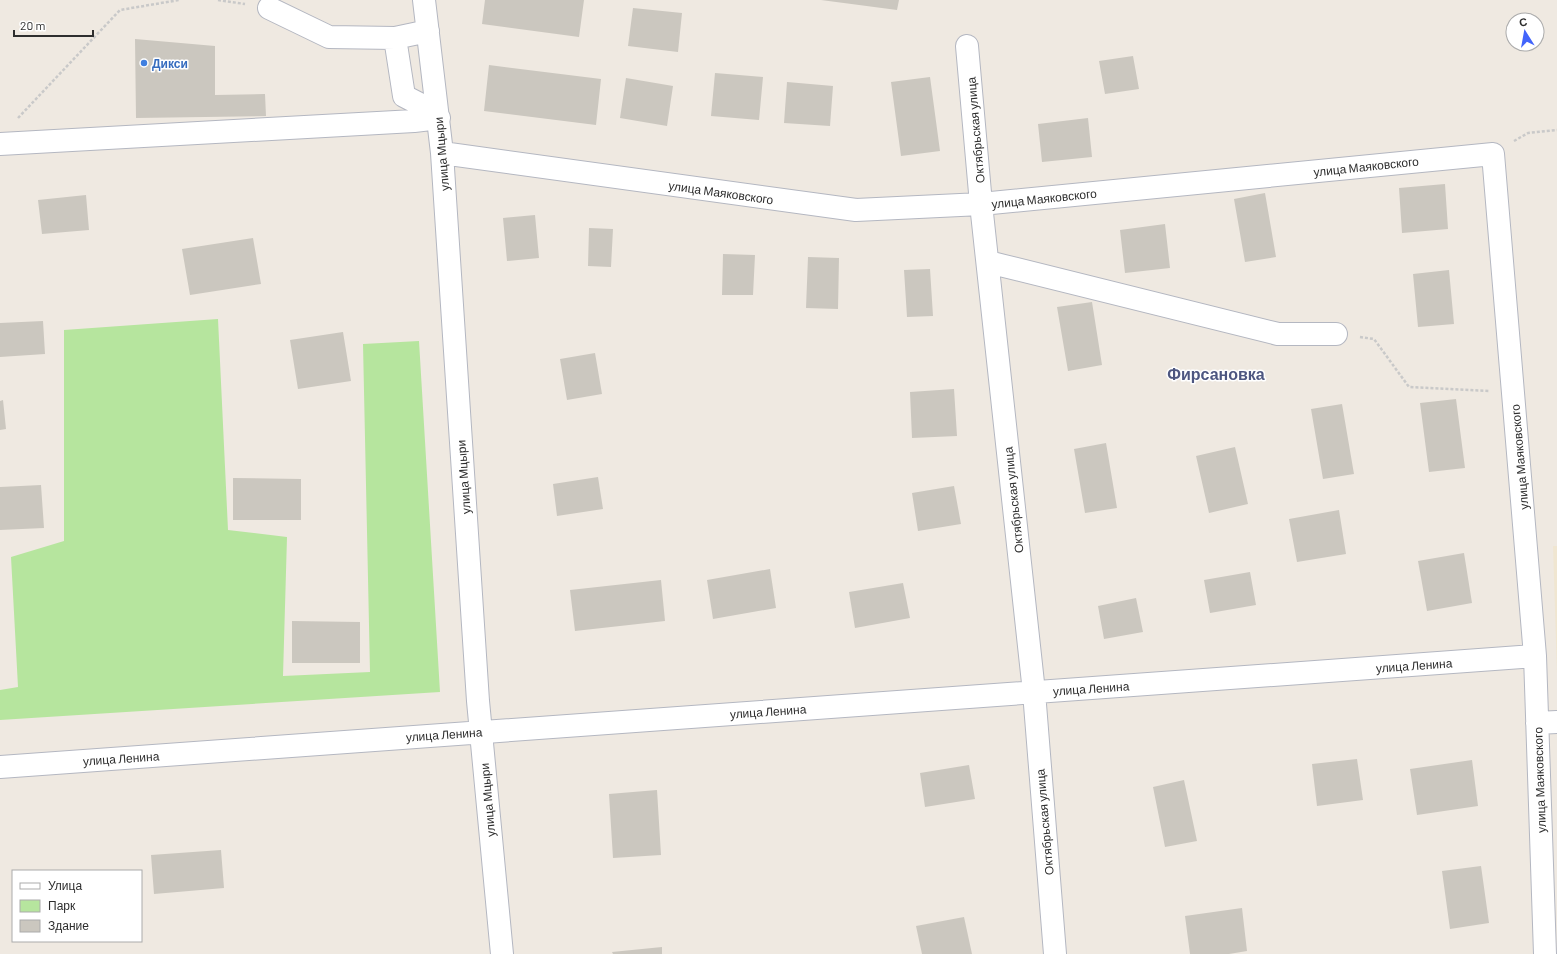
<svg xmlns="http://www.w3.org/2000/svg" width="1557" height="954" font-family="Barlow,sans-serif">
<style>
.education{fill:#f0e6d1}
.green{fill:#b6e59e}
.building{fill:#cbc7bf}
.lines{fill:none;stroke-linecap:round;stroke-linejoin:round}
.minor-casing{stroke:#b4b7c1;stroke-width:24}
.path{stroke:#c9c9c9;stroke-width:2.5;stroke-dasharray:3 2;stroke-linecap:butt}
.minor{stroke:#fff;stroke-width:22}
.shop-dot{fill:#3f7fe0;stroke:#fff;stroke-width:1.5}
.labels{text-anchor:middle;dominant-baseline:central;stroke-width:3;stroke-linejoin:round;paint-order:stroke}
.shop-label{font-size:12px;font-weight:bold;fill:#366cbe;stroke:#fff;text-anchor:start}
.street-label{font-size:12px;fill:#2e2e2e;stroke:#fff}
.district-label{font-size:16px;font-weight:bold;fill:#4d5680;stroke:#fff}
</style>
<rect width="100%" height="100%" fill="#efe9e1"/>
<!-- education -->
<path class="education" d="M1553 546H1557V673Z"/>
<!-- green -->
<path class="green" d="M218 319 228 530 287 537 283 676 370 672 363 344 419 341 440 692 0 720V690L18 687 11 557 64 541V330Z"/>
<!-- building -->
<path class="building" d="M485 0H584L579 37 482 24Z
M821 0H899L897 10Z
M633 8 682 13 678 52 628 46Z
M135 39 215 46V95L265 94 266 116 136 118Z
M1133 56 1139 89 1105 94 1099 61Z
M489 65 601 79 596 125 484 111Z
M715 73 763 77 759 120 711 116Z
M930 77 940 151 901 156 891 82Z
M626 78 673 86 667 126 620 118Z
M787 82 833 86 830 126 784 123Z
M1088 118 1092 157 1042 162 1038 124Z
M1445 184 1448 229 1402 233 1399 188Z
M1265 193 1276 257 1245 262 1234 199Z
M86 195 89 230 42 234 38 200Z
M535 215 539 258 507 261 503 218Z
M1165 224 1170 268 1125 273 1120 230Z
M589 228 613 229 611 267 588 266Z
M253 238 261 284 190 295 182 249Z
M723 254 755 255 753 295H722Z
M808 257 839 258 838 309 806 308Z
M930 269 933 316 907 317 904 270Z
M1449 270 1454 324 1418 327 1413 274Z
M1092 302 1102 365 1068 371 1057 307Z
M43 321 45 354 0 357V323Z
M343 332 351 381 298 389 290 340Z
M595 353 602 394 567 400 560 359Z
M954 389 957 436 912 438 910 392Z
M1456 399 1465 468 1429 472 1420 403Z
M3 400 6 429 0 430V401Z
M1342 404 1354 474 1323 479 1311 409Z
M1106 443 1117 508 1085 513 1074 449Z
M1235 447 1248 504 1209 513 1196 456Z
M598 477 603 509 557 516 553 484Z
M233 478 301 479V520H233Z
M41 485 44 528 0 530V487Z
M954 486 961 524 918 531 912 493Z
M1339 510 1346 554 1297 562 1289 519Z
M1464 553 1472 603 1427 611 1418 561Z
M770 569 776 608 713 619 707 580Z
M1250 572 1256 605 1210 613 1204 580Z
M661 580 665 621 575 631 570 590Z
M903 583 910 618 855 628 849 592Z
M1136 598 1143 632 1104 639 1098 606Z
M292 621 360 622V663H292Z
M1357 759 1363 800 1317 806 1312 764Z
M1472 760 1478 806 1417 815 1410 769Z
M969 765 975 799 925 807 920 773Z
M1184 780 1197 841 1165 847 1153 787Z
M657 790 661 855 613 858 609 794Z
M221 850 224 888 154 894 151 855Z
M1481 866 1489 923 1450 929 1442 871Z
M1242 908 1247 951 1229 954H1190L1185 916Z
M964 917 972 954H922L916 926Z
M662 947V954H613L612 952Z"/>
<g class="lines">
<!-- minor casing -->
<g class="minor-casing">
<path id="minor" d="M424 0 442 153 478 701 502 954
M269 8 329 37 395 38
M428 31 395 38 404 96 437 113
M967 46 981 204 1034 692 1055 954
M0 144 414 121 439 118
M442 153 856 210 981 204 1493 154 1535 656 1545 954
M988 262 1278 334H1336
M1537 723 1557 722
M0 767 1535 656"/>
</g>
<!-- path -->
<path class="path" d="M218 0 245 4
M18 118 120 10 179 0
M1514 141 1528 133 1557 130
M1360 337 1374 339 1409 387 1489 391"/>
<!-- minor -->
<use href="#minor" class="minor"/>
</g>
<!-- markers -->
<circle class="shop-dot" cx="144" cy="63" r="4"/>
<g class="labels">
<!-- shop labels -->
<g class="shop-label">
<text x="152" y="63">Дикси</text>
</g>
<!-- street labels -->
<g class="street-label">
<text transform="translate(975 130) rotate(-95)">Октябрьская улица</text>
<text transform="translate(441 154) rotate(-95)">улица Мцыри</text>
<text transform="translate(1366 166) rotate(-6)">улица Маяковского</text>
<text transform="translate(721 192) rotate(8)">улица Маяковского</text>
<text transform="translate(1044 198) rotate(-6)">улица Маяковского</text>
<text transform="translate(1519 457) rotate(-95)">улица Маяковского</text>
<text transform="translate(463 477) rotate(-94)">улица Мцыри</text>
<text transform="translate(1013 500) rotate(-96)">Октябрьская улица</text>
<text transform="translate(1414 665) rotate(-4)">улица Ленина</text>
<text transform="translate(1091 688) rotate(-4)">улица Ленина</text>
<text transform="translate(768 711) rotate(-4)">улица Ленина</text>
<text transform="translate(444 734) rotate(-4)">улица Ленина</text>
<text transform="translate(121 758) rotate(-4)">улица Ленина</text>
<text transform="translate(1539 780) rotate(-92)">улица Маяковского</text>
<text transform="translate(487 800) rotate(-95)">улица Мцыри</text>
<text transform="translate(1044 822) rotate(-95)">Октябрьская улица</text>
</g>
<!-- district labels -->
<g class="district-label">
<text x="1216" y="373">Фирсановка</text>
</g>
</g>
<!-- legend -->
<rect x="12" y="870" width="130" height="72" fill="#ffffff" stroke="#ababab"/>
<rect x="20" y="883" width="20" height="6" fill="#ffffff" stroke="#ababab"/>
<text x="48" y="890" font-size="12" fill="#2e2e2e">Улица</text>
<rect x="20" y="900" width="20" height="12" fill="#b6e59e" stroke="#ababab"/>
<text x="48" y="910" font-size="12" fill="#2e2e2e">Парк</text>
<rect x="20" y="920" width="20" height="12" fill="#cbc7bf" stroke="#ababab"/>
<text x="48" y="930" font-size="12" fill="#2e2e2e">Здание</text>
<!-- north arrow -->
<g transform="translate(1525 32) rotate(349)"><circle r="19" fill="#ffffff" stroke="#ababab"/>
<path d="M0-3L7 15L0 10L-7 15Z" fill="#4264fb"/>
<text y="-6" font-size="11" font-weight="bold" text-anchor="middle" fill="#2e2e2e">С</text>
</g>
<!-- scale -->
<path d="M14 30v6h79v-6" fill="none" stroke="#2e2e2e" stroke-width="2"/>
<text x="20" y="30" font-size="12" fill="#2e2e2e" stroke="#ffffff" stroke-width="3" paint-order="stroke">20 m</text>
</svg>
